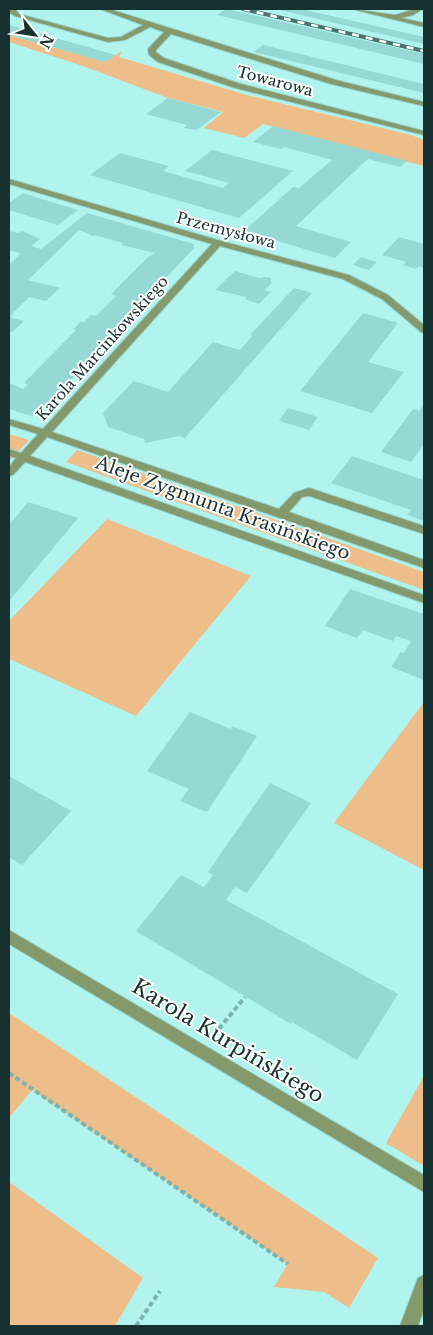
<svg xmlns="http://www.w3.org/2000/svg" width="433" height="1335" font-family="'Libre Baskerville',serif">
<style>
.green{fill:#edbe8a}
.building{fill:#96d8d3}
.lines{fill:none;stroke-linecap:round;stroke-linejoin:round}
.minor-casing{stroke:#95d1cc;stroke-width:2}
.path{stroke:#7db3af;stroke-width:4;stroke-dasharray:5 3;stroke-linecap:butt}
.minor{fill:#849a6d;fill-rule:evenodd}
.rail-casing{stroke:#4a726f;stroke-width:4}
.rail{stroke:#fff;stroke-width:2.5;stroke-dasharray:7;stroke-linecap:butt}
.labels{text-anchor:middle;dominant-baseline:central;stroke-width:4;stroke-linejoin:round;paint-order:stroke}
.far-street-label{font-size:15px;fill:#16312f;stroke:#fff}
.street-label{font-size:18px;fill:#16312f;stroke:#fff}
.near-street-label{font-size:21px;fill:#16312f;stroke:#fff}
</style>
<rect width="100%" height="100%" fill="#b1f4ee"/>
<!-- green -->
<path class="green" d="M9 35 105 62 122 51 119 57 247 95 411 135 424 140V166L263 124 244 138 204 128 223 112 168 98 83 66 9 42Z
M9 434 29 440 10 460 9 459Z
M77 450 424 572V590L66 462Z
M107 519 251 576 136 716 9 659V621Z
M424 702V870L334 823Z
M9 1013 378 1258 349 1308 324 1292 274 1287 288 1264 32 1090 9 1118Z
M424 1076V1166L386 1143Z
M9 1182 143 1278 115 1326H9Z"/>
<!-- building -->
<path class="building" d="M226 9 424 54V64L217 15Z
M276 9H301L424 37V44Z
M9 25 116 55 105 62 9 35Z
M263 45 424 84V93L254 52Z
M168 98 221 112 199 128 194 130 184 128 187 125 146 114Z
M273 126 407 161 400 167 368 159 296 226 351 242 335 258 244 231 293 187 299 188 332 160 284 147 281 149 253 142Z
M212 150 293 171 239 218 90 175 120 153 169 166 163 171 223 188 229 183 185 171Z
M23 193 78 210 58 225 9 210V203Z
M87 213 194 244V248L39 414 31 416 9 409V383L23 389 28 385 24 383 76 330 74 329 80 322H84L91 315 96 316 116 296 111 294 148 257 155 253 121 245 123 243 95 235 93 236 79 230 28 280 60 288 46 301 29 297 9 317 24 321 12 332H9V265L21 253 9 250V231L19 233 22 231 40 239 31 246 41 249Z
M399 237 424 244V268L419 266 416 269 403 265 406 262 382 255Z
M361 257 377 262 369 270 353 265Z
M235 271 259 278 265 277 271 278V282H273L265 290 271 292 259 304 245 299 247 297 215 290Z
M294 288 312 293 185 438 179 436 145 443 144 439 108 427 103 413 134 381 168 392 213 342 240 350 252 336 250 335Z
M363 313 398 323 368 362 404 372 372 413 300 391Z
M424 405V444L411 462 381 452 413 409 419 411Z
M288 408 318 417 309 430 279 421Z
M352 456 424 480V521L407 515 411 510 331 483Z
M28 502 78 518 9 601V525Z
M350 589 424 614V680L391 667 401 652 404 653 411 641 396 636 393 641 363 630 357 638 325 626Z
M190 712 231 729 232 726 257 736 207 812 180 801 189 789 147 771Z
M9 776 71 811 22 865 9 857Z
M270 783 311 803 247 893 235 887 226 900 398 994 357 1060 292 1022 291 1024 136 931 181 875 204 887 213 875 208 872Z"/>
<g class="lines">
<!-- minor casing -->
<g class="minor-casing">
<path id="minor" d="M9 9H15L19 14 108 38 121 37 143 25 100 9H109L336 80 424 102V106L331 84 171 34 156 50V52L164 58 241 84 424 131V135L235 88 158 62 149 55 148 49 164 32 150 27 125 40 108 42 15 16 10 13Z
M352 9 395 15 415 9H423L413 15 401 18 424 23V27Z
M9 179 221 241 349 275 388 295 424 325V333L421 332 382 299 343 279 220 246 52 432 279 509 294 493 309 488 424 526V534L309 496 302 497 289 512 424 560V568L47 437 30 456 424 595V603L25 462 13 475 9 476V467L16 458 9 456V449L21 453 38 434 9 425V419L43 429 212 244 9 184Z
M9 930 424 1175V1192L9 944Z
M424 1275V1309L418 1326H400L418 1278Z"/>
</g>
<!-- path -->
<path class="path" d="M214 1035 245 997
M9 1073 288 1264
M136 1326 160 1291"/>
<!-- minor -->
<use href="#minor" class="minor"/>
<!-- rail casing -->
<g class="rail-casing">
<path id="rail" d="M243 9 424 51"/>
</g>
<!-- rail -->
<use href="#rail" class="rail"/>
</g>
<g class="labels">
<!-- far-street labels -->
<g class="far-street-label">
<text transform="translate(275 81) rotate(15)">Towarowa</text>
<text transform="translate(226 230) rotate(15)">Przemysłowa</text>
<text transform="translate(102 348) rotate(-48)">Karola Marcinkowskiego</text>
</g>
<!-- street labels -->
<g class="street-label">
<text transform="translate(223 508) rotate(20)">Aleje Zygmunta Krasińskiego</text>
</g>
<!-- near-street labels -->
<g class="near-street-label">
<text transform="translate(228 1041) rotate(31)">Karola Kurpińskiego</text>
</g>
</g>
<!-- border -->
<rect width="433" height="1335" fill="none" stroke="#16312f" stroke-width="20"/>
<!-- north arrow -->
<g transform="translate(35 35) rotate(120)" stroke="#ffffff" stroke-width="4" paint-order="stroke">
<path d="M0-4L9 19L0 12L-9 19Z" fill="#16312f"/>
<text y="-8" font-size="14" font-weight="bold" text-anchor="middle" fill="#16312f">N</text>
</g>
</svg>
